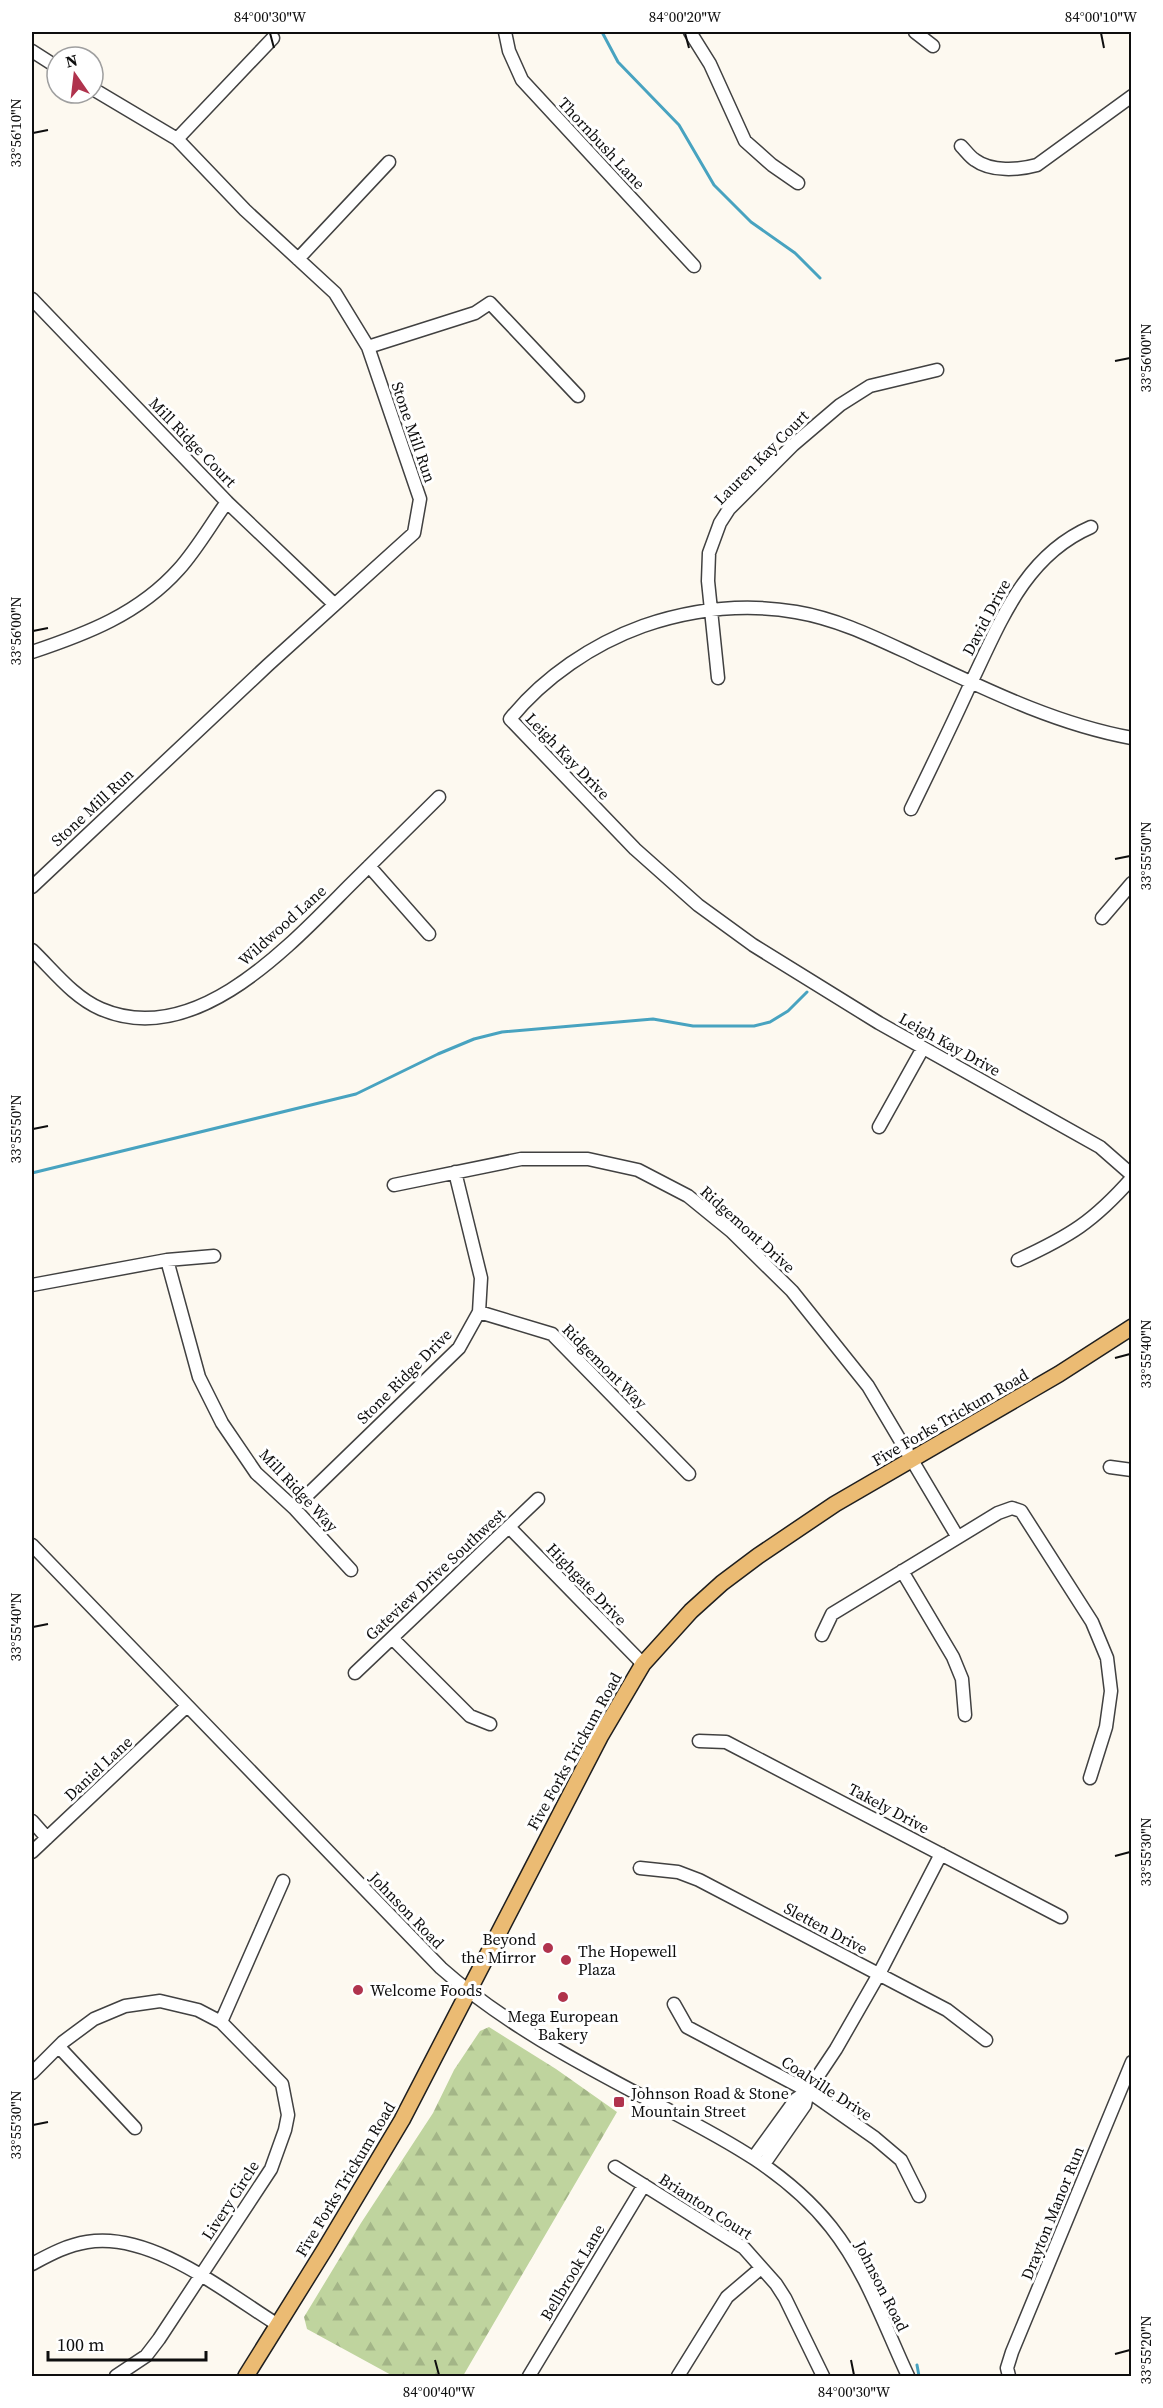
<svg xmlns="http://www.w3.org/2000/svg" width="1163" height="2408" font-family="'Source Serif 4',serif">
<style>
.forest{fill:url(#forest-firs)}
.lines{fill:none;stroke-linecap:round;stroke-linejoin:round}
.stream{stroke:#48a3c0;stroke-width:3}
.minor-casing{stroke:#414141;stroke-width:15}
.major-casing{stroke:#1f1f1f;stroke-width:18}
.minor{stroke:#fff;stroke-width:12}
.major{stroke:#ebbb73;stroke-width:15}
.ticks{fill:none;stroke:#0e0e0e;stroke-width:2}
.poi-dot{fill:#b0334d;stroke:#fff;stroke-width:2}
.labels{text-anchor:middle;dominant-baseline:central;stroke-width:6;stroke-linejoin:round;paint-order:stroke}
.street-label{font-size:16px;fill:#0e0e0e;stroke:#fff}
.poi-label{font-size:16px;fill:#0e0e0e;stroke:#fff;text-anchor:start}
.neatline{fill:none;stroke:#0e0e0e;stroke-width:2}
.ticks-label{font-size:15px;text-anchor:middle;fill:#0e0e0e}
</style>
<defs>
<pattern id="forest-firs" width="22" height="20" patternUnits="userSpaceOnUse" patternTransform="scale(1.5)"><rect width="22" height="20" fill="#bfd49e"/><path d="M5 1l3.5 6h-7zM16 11l3.5 6h-7z" fill="#a3b587"/></pattern>
</defs>
<rect width="100%" height="100%" fill="#fdf9f0"/>
<!-- forest -->
<path class="forest" d="M489 2027 556 2069 617 2112 463 2376H393L307 2329 304 2317 361 2223 433 2113 454 2070 480 2031Z"/>
<g class="lines">
<!-- stream -->
<path class="stream" d="M602 32 618 62 679 125 714 185 751 222 795 253 820 278
M32 1173 356 1094 438 1054 474 1039 502 1032 653 1019 693 1026H754L770 1022 788 1011 807 992
M917 2365 919 2376"/>
<!-- minor casing -->
<g class="minor-casing">
<path id="minor" d="M505 32 509 51 522 80 694 266
M690 32 710 64 745 141 772 165 798 183
M915 32 933 46
M32 51 57 67
M177 139 273 38
M961 146C966 151 970 157 975 160 991 172 1019 170 1037 165L1132 96
M298 259 389 162
M32 299 227 502 334 604
M368 347 475 313 490 303 578 396
M32 652C86 634 139 614 179 569 197 549 211 524 227 502
M718 678 708 581 709 553 720 523 729 509 793 445 840 405 870 386 937 370
M1132 738C1055 724 985 689 915 656 876 638 838 619 796 612 744 603 693 609 643 626 593 644 544 677 510 719L635 849 698 905 753 945 879 1023 1100 1147 1132 1175
M911 809C931 768 951 727 970 685 1000 623 1024 556 1091 527
M369 866 429 934
M32 887 268 665 414 533 420 499 368 347 335 293 245 210 177 139 93 89
M1102 918 1132 883
M32 950C53 970 73 997 101 1009 196 1050 291 944 351 884 380 855 410 826 439 797
M879 1127 923 1048
M394 1185 521 1159H588L638 1170 688 1196 731 1231 792 1291 868 1386 957 1536
M167 1260 199 1377 222 1423 256 1473 294 1508 351 1570
M1018 1260C1070 1236 1093 1222 1132 1178
M32 1285 167 1260 214 1256
M479 1312 552 1334 689 1474
M1110 1467 1132 1470
M294 1508 459 1348 479 1312 481 1278 455 1172
M509 1527 643 1664
M32 1545 441 1968C504 2024 581 2064 655 2103 720 2137 785 2169 831 2227 866 2271 885 2327 908 2376
M902 1571 953 1657 962 1679 965 1715
M822 1635 832 1614 998 1513 1012 1508 1021 1511 1092 1622 1107 1658 1111 1691 1106 1727 1090 1778
M392 1638 470 1716 490 1724
M355 1673 538 1499
M699 1741 726 1742 1061 1917
M32 1821 47 1838
M32 1852 187 1706
M640 1868 678 1872 699 1880 947 2010 986 2040
M674 2004 687 2027 808 2091 875 2138 901 2160 919 2196
M221 2022 283 1881
M59 2047 135 2128
M32 2073 63 2042 94 2019 125 2006 160 2001 198 2010 221 2022 282 2084 288 2115 285 2130 271 2169 159 2339 146 2356 116 2376
M754 2157 796 2099 808 2091 836 2049 879 1974 941 1854
M764 2164 805 2105 808 2091
M615 2167 744 2248 776 2284 785 2298 823 2376
M32 2264C49 2255 67 2245 87 2242 151 2231 225 2292 278 2325
M529 2376 644 2185
M678 2376 727 2297 761 2268
M1009 2376 1007 2368 1012 2352 1132 2062"/>
</g>
<!-- major casing -->
<g class="major-casing">
<path id="major" d="M246 2376 325 2249 402 2120 600 1737 643 1664 691 1611 722 1583 758 1556 835 1504 1059 1374 1132 1327"/>
</g>
<!-- minor -->
<use href="#minor" class="minor"/>
<!-- major -->
<use href="#major" class="major"/>
</g>
<!-- ticks -->
<path class="ticks" d="M270 33 274 48M685 33 689 48M1101 33 1104 48M33 133 48 130M1115 361 1130 358M33 631 48 628M1115 859 1130 856M33 1129 48 1126M1115 1358 1130 1354M33 1627 48 1624M1115 1856 1130 1852M33 2125 48 2122M1115 2354 1130 2350M435 2360 439 2375M851 2360 854 2375"/>
<!-- markers -->
<g class="poi-dot">
<circle cx="548" cy="1948" r="6"/>
<circle cx="566" cy="1960" r="6"/>
<circle cx="358" cy="1990" r="6"/>
<circle cx="563" cy="1997" r="6"/>
<rect x="613" y="2096" width="12" height="12" rx="3"/>
</g>
<g class="labels">
<!-- street labels -->
<g class="street-label">
<text transform="translate(602 143) rotate(47)">Thornbush Lane</text>
<text transform="translate(414 432) rotate(71)">Stone Mill Run</text>
<text transform="translate(193 442) rotate(46)">Mill Ridge Court</text>
<text transform="translate(761 457) rotate(-45)">Lauren Kay Court</text>
<text transform="translate(986 617) rotate(-62)">David Drive</text>
<text transform="translate(568 756) rotate(46)">Leigh Kay Drive</text>
<text transform="translate(92 807) rotate(-43)">Stone Mill Run</text>
<text transform="translate(282 925) rotate(-42)">Wildwood Lane</text>
<text transform="translate(950 1044) rotate(29)">Leigh Kay Drive</text>
<text transform="translate(748 1229) rotate(42)">Ridgemont Drive</text>
<text transform="translate(605 1366) rotate(45)">Ridgemont Way</text>
<text transform="translate(404 1376) rotate(-45)">Stone Ridge Drive</text>
<text transform="translate(950 1417) rotate(-30)">Five Forks Trickum Road</text>
<text transform="translate(299 1490) rotate(47)">Mill Ridge Way</text>
<text transform="translate(435 1574) rotate(-43)">Gateview Drive Southwest</text>
<text transform="translate(587 1584) rotate(46)">Highgate Drive</text>
<text transform="translate(574 1751) rotate(-61)">Five Forks Trickum Road</text>
<text transform="translate(98 1768) rotate(-43)">Daniel Lane</text>
<text transform="translate(889 1808) rotate(28)">Takely Drive</text>
<text transform="translate(407 1910) rotate(46)">Johnson Road</text>
<text transform="translate(826 1928) rotate(28)">Sletten Drive</text>
<text transform="translate(827 2088) rotate(33)">Coalville Drive</text>
<text transform="translate(345 2179) rotate(-59)">Five Forks Trickum Road</text>
<text transform="translate(230 2200) rotate(-57)">Livery Circle</text>
<text transform="translate(706 2206) rotate(33)">Brianton Court</text>
<text transform="translate(1052 2213) rotate(-68)">Drayton Manor Run</text>
<text transform="translate(572 2272) rotate(-59)">Bellbrook Lane</text>
<text transform="translate(882 2286) rotate(63)">Johnson Road</text>
</g>
<!-- poi labels -->
<g class="poi-label">
<text x="536" y="1939" text-anchor="end">Beyond<tspan x="536" dy="18">the Mirror</tspan></text>
<text x="578" y="1951">The Hopewell<tspan x="578" dy="18">Plaza</tspan></text>
<text x="370" y="1990">Welcome Foods</text>
<text x="563" y="2016" text-anchor="middle">Mega European<tspan x="563" dy="18">Bakery</tspan></text>
<text x="631" y="2093">Johnson Road &amp; Stone<tspan x="631" dy="18">Mountain Street</tspan></text>
</g>
</g>
<!-- border -->
<rect width="1163" height="2408" fill="none" stroke="#ffffff" stroke-width="66"/>
<!-- north arrow -->
<g transform="translate(75 75) rotate(346)"><circle r="28" fill="#ffffff" stroke="#9f9f9f" stroke-width="1.5"/>
<path d="M0-4.5L10 22L0 15L-10 22Z" fill="#b0334d"/>
<text y="-9" font-size="16" font-weight="bold" text-anchor="middle" fill="#0e0e0e">N</text>
</g>
<!-- scale -->
<path d="M48 2351v9h158v-9" fill="none" stroke="#0e0e0e" stroke-width="3"/>
<text x="57" y="2351" font-size="18" fill="#0e0e0e" stroke="#ffffff" stroke-width="4.5" paint-order="stroke">100 m</text>
<rect x="33" y="33" width="1097" height="2342" class="neatline"/>
<g class="ticks-label">
<text x="270" y="22">84°00'30"W</text>
<text x="685" y="22">84°00'20"W</text>
<text x="1101" y="22">84°00'10"W</text>
<text transform="translate(16 133) rotate(-90)" y="5">33°56'10"N</text>
<text transform="translate(1146 358) rotate(-90)" y="5">33°56'00"N</text>
<text transform="translate(16 631) rotate(-90)" y="5">33°56'00"N</text>
<text transform="translate(1146 856) rotate(-90)" y="5">33°55'50"N</text>
<text transform="translate(16 1129) rotate(-90)" y="5">33°55'50"N</text>
<text transform="translate(1146 1354) rotate(-90)" y="5">33°55'40"N</text>
<text transform="translate(16 1627) rotate(-90)" y="5">33°55'40"N</text>
<text transform="translate(1146 1852) rotate(-90)" y="5">33°55'30"N</text>
<text transform="translate(16 2125) rotate(-90)" y="5">33°55'30"N</text>
<text transform="translate(1146 2350) rotate(-90)" y="5">33°55'20"N</text>
<text x="439" y="2397">84°00'40"W</text>
<text x="854" y="2397">84°00'30"W</text>
</g>
</svg>
